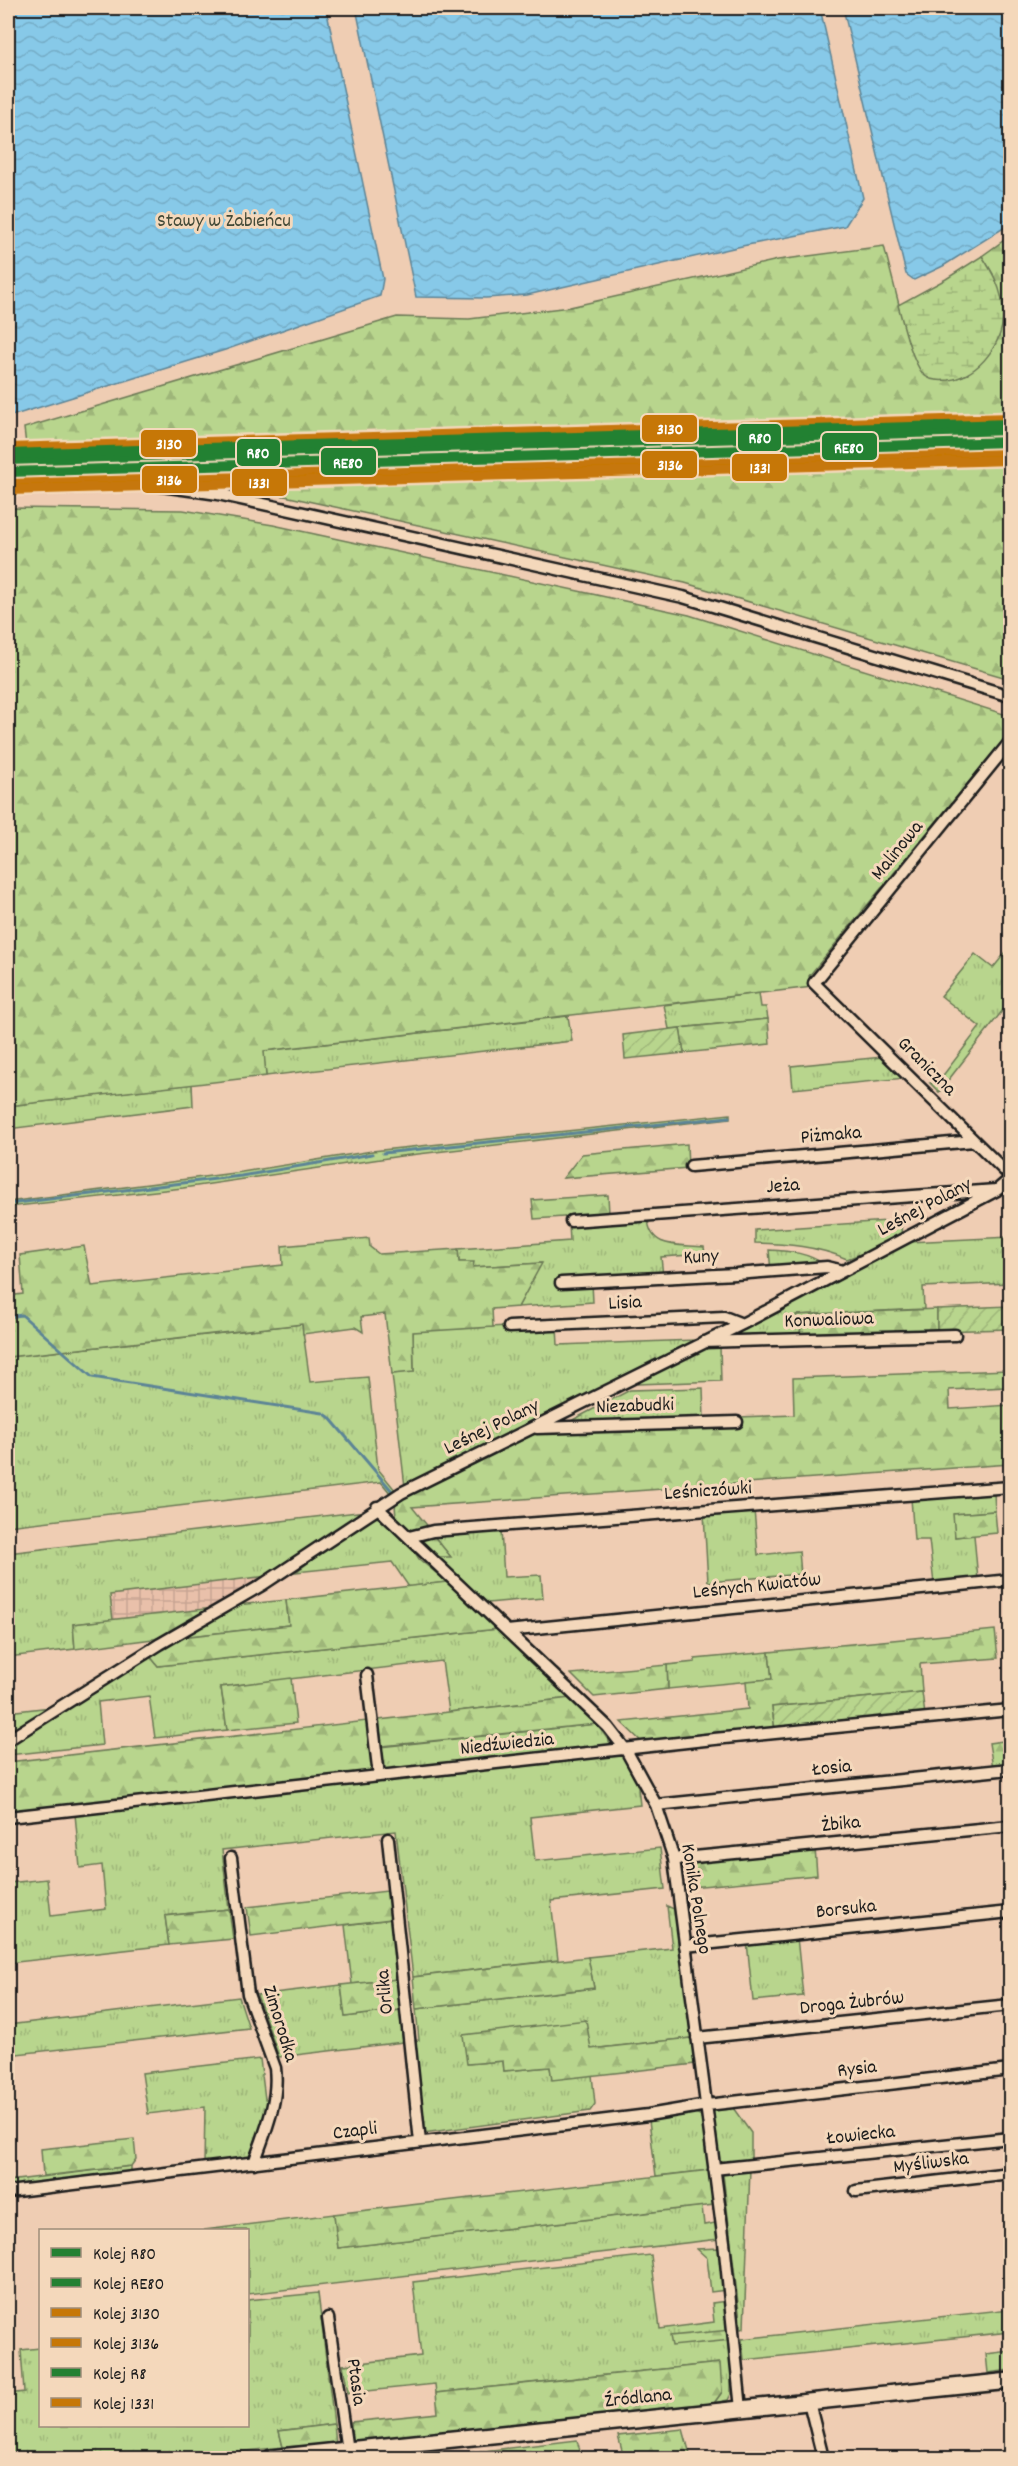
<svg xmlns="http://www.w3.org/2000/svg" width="1018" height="2466" font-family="Dekko,sans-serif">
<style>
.built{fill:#e9c0aa}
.industrial{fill:url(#industrial-grid)}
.grass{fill:url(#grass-tufts);stroke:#6a7854;stroke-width:1.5}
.forest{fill:url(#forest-firs);stroke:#6a7854;stroke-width:1.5}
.wetland{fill:url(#wetland-marsh);stroke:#6a7854;stroke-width:1.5}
.garden{fill:url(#garden-furrows);stroke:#6a7854;stroke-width:1.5}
.water{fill:url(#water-waves);stroke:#5c8496;stroke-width:1.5}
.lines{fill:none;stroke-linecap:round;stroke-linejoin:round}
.stream{stroke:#5c8496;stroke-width:3}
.minor-casing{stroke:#1c1c1c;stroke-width:15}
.secondary-casing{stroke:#1c1c1c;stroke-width:20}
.minor{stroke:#f4d8bb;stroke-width:10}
.secondary{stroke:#f4d8bb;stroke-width:15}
.rail-1-casing{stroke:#f4d8bb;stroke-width:15}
.rail-2-casing{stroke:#f4d8bb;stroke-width:15}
.rail-3-casing{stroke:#f4d8bb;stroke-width:15}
.rail-4-casing{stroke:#f4d8bb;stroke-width:15}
.rail-5-casing{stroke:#f4d8bb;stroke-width:15}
.rail-6-casing{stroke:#f4d8bb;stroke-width:15}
.rail-1{stroke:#238132;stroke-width:10}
.rail-2{stroke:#238132;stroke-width:10}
.rail-3{stroke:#c67707;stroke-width:10}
.rail-4{stroke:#c67707;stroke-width:10}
.rail-5{stroke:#238132;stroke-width:10}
.rail-6{stroke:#c67707;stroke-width:10}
.labels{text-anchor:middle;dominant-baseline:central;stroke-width:6;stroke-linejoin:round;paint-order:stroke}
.park-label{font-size:20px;fill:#434a38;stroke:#f4d8bb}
.street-label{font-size:20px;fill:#1c1c1c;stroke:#f4d8bb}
.line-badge{stroke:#f4d8bb;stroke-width:2}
.badge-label{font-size:16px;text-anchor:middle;font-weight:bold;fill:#fff}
</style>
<defs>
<pattern id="industrial-grid" width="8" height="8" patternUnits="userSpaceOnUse" patternTransform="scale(1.5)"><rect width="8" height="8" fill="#e9c0aa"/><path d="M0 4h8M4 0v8" fill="none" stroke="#c7a492"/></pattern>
<pattern id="grass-tufts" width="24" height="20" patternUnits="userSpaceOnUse" patternTransform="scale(1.5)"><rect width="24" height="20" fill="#b8d58d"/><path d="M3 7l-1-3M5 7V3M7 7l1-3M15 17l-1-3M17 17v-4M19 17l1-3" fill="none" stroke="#9eb679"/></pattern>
<pattern id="forest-firs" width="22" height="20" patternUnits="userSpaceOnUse" patternTransform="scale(1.5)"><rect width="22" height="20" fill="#b8d58d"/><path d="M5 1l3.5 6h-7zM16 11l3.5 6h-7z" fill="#9eb679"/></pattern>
<pattern id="wetland-marsh" width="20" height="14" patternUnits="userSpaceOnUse" patternTransform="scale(1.5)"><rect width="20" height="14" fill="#b8d58d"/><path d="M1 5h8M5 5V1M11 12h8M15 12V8" fill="none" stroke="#9eb679"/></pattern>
<pattern id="garden-furrows" width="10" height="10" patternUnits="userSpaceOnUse" patternTransform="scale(1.5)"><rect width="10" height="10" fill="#b8d58d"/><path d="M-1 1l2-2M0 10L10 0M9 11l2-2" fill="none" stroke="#9eb679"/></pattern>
<pattern id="water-waves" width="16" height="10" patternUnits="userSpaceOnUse" patternTransform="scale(1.5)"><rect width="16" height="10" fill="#87c9e8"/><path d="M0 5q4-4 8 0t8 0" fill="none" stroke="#74acc6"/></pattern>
</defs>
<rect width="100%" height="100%" fill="#efcdb3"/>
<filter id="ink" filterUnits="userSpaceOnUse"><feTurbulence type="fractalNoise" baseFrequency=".0167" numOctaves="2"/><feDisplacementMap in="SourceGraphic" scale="12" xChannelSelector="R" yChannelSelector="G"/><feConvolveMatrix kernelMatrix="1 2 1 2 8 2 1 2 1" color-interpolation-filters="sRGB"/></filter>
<g filter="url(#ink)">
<!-- built -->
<path class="built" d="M1010 414V448L178 474 8 475V445Z"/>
<!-- industrial -->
<path class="industrial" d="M268 1576 214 1608 113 1620 110 1595Z"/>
<!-- grass -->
<path class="grass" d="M1010 947V1001L939 1092 930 1083 938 1082 980 1027 941 996 975 954 993 968Z
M759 993 761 1007H766L768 1019 669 1029 664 1005Z
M568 1016 572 1041 266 1076 263 1051Z
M883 1057 906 1078 793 1089 791 1066Z
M192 1084 193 1106 8 1129V1106Z
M730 1114V1118L401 1156 183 1188 8 1207V1202L242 1172 372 1151Z
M648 1219C650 1250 679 1244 704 1247L705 1254 661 1257 663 1276 592 1283 593 1302 518 1307 541 1263 473 1267V1263L459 1262 458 1249 570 1241 569 1224Z
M902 1220 901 1235 871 1250 847 1259C817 1246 787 1244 755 1243V1230Z
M1010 1237V1283L923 1287 924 1309 797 1315 801 1325 800 1336 722 1338 908 1242Z
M769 1250C791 1251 808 1253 826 1265L771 1271Z
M302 1324 310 1382 368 1377 378 1469 396 1491 391 1494 381 1482 8 1526V1357Z
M508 1326 557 1327 558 1345 696 1340 405 1487 392 1374 414 1371 413 1331Z
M720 1347 721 1381 637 1384 697 1348Z
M703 1388 704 1419 563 1425 630 1390Z
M994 1493 995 1511 954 1514 955 1537 974 1535 978 1580 934 1584 929 1540H914L911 1498Z
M754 1510 758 1555 799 1551 801 1574 708 1582 704 1514Z
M366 1511 268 1576 110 1595 113 1620 73 1624 75 1649 8 1657V1553Z
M373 1517 380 1518 409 1543 419 1559 447 1582 409 1587 392 1562 296 1572 367 1518Z
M501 1530 504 1577 541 1575 543 1598 488 1603 483 1601 437 1557 450 1556 433 1535Z
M286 1600 289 1625 181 1637 237 1605Z
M498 1629 571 1698 449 1712 442 1661 221 1687 227 1730 155 1738 149 1696 98 1702 102 1745 8 1755V1747L150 1656 158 1666Z
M769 1652 772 1679 668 1689 667 1665 695 1662V1659Z
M51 1707 8 1735V1712Z
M597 1724 613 1747 383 1771 379 1747Z
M622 1753 637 1779 640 1805 530 1817 535 1861 660 1848 665 1889 551 1901 558 1960 413 1977 396 1831 222 1850 229 1909 165 1916 169 1945 8 1963V1883L47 1879 51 1916 106 1909 102 1865 80 1868 75 1814 368 1781 408 1780 422 1775Z
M667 1906 674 1909 676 1915 691 2038 590 2049 585 2020 467 2064 503 2061 504 2071 550 2067 552 2079 592 2075 595 2104 590 2111 423 2133 412 2041 419 2040 416 2009 594 1988 588 1957 672 1948Z
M391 1919 398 1979 352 1984 345 1925Z
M797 1937 803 1996 753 2001 747 1942Z
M341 1985 345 2017 400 2010 403 2042 279 2057 257 1995Z
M239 1997 249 2028 8 2055V2025Z
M260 2059 265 2099H269L267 2111 252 2157 247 2160 204 2165 205 2107 148 2114 142 2073Z
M731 2105 751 2133V2162L725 2164 718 2158 713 2112 716 2107Z
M691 2111 702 2116 710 2170 656 2176 649 2120Z
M131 2166V2174L8 2188V2181Z
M750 2169 744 2328 741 2329 723 2174 727 2171Z
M702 2206 704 2225 715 2223 719 2239 248 2294V2230H204L334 2214 338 2248Z
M720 2248 726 2290 711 2292 707 2258 697 2249Z
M651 2255 660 2329 714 2322 712 2303 727 2301 731 2340V2394L728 2400 714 2403 722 2392 719 2363 436 2393 435 2384 348 2393 343 2365 421 2356 413 2282Z
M318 2293 334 2424 279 2431 283 2447 182 2458H8V2394L24 2392 21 2350 40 2348V2426H248V2300Z
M1010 2309V2332L744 2360 742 2339Z
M577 2440 582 2458H434L433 2457Z"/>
<!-- forest -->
<path class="forest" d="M1010 236V415L26 445 24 428 397 317 469 319 570 307 778 260 884 246 908 340 923 373C939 382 951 381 968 374L993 274 982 256Z
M1010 448V679L685 583 257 490 219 472Z
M8 508 183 510 273 525 689 615 1010 716V732L809 976 812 987 264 1051 266 1076 8 1106Z
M768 1019 770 1044 684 1053 680 1028Z
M687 1144 688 1168 563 1178 582 1154Z
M608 1195 609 1214 534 1219 532 1200Z
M369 1238 370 1247 379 1254 458 1249 459 1262H474L473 1267 542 1263 518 1307 492 1309 493 1327 413 1332 414 1372 392 1374 385 1314 361 1317 363 1332 355 1327 303 1334 302 1324 8 1357V1296L23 1294 20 1255 84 1246 92 1286 283 1265 282 1246Z
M937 1309V1331L800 1336 801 1325 796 1315Z
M1008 1370 1007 1387 949 1390 950 1409 1010 1405V1464L412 1507 430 1529 414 1531C399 1526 393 1516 396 1501L405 1495 535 1434 739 1425V1417L794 1415 793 1378Z
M995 1511 997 1533 955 1537 953 1514Z
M433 1535 451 1557H437L421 1542V1539Z
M447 1582 467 1597 498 1629 158 1666 150 1656 181 1637 289 1625 286 1600Z
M214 1608 161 1638 75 1649 73 1624Z
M995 1630 998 1658 920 1664 922 1692 772 1707 775 1730 644 1744 621 1722 748 1709 746 1681 772 1679 769 1652Z
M667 1665 668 1689 594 1697 571 1674Z
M291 1678 296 1723 227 1730 221 1687Z
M571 1698 597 1724 382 1746 379 1720Z
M367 1721 372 1768 367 1774 8 1811V1762Z
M1010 1740V1766L993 1768 989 1743Z
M815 1848 817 1875 691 1887 687 1860Z
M387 1891 391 1919 251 1936 247 1907Z
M229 1909 233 1939 169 1945 165 1916Z
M588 1957 594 1988 416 2009 413 1977Z
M398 1979 400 2010 345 2017 341 1985Z
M586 2020 591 2049 691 2038 695 2064 552 2080 550 2067 504 2071 503 2061 467 2064 463 2035Z
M134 2139 136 2159 131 2166 43 2176 41 2149Z
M710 2170 714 2205 338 2248 334 2214Z
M730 2330 731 2340 672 2346 670 2336Z
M1010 2351V2370L988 2373 986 2354Z
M720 2363 722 2392 714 2403 352 2442 351 2422 438 2413 436 2393Z
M334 2424 336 2444 283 2447 279 2431Z
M683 2429 691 2458H624L618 2436Z"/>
<!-- wetland -->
<path class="wetland" d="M982 256C993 273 1002 289 1003 310 1005 342 980 375 949 380 940 381 929 381 923 374 911 359 903 323 898 305L946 279Z"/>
<!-- garden -->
<path class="garden" d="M680 1028 684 1053 625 1059 623 1035Z
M1010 1306V1329L937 1331V1309Z
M922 1692 925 1715 775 1730 772 1707Z"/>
<!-- water -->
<path class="water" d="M8 8H326L383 279 380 296 225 350 8 417Z
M356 8H820L863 198 845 226 742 246 527 295 486 298 416 297Z
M843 8H1010V224L943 266 914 280 906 274Z"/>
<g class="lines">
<!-- stream -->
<path class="stream" d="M383 1153 729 1117
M8 1204 241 1176 372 1154
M8 1317 22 1315 92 1377 323 1413 329 1417 392 1491"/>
<!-- minor casing -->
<g class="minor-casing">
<path id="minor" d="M8 486 141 483 218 494 683 597 1010 696
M1010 742 814 983 1010 1176
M691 1166 974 1141
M571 1221 996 1190
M561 1283 736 1274 827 1267 843 1271
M509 1327 724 1317 742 1324
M703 1342 955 1335
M537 1428 737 1422
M377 1507 608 1727 626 1750 656 1805 674 1859 724 2242 741 2409
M409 1537 433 1531 1010 1487
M507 1631 1010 1580
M367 1675 379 1776
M8 1740 160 1644 262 1585 401 1493 742 1324 997 1190 1010 1179
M656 1805 1010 1769
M8 1817 714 1739 1010 1710
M388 1839 420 2142
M231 1858 248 1994 275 2068C279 2101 265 2132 254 2163
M674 1859 1010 1826
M685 1946 1010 1912
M697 2038 1010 2005
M714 2169 1010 2138
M856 2191 1010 2173
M8 2192 648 2115 707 2105 1010 2070
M328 2318 348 2458
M809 2402 823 2458"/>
</g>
<!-- secondary casing -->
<g class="secondary-casing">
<path id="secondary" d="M271 2458 1010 2381"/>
</g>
<!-- minor -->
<use href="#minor" class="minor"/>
<!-- secondary -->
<use href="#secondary" class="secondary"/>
<!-- rail-1 casing -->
<g class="rail-1-casing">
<path id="rail-1" d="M8 460 1010 430"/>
</g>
<!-- rail-2 casing -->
<g class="rail-2-casing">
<path id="rail-2" d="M8 472 1010 442"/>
</g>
<!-- rail-3 casing -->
<g class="rail-3-casing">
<path id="rail-3" d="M8 448 1010 418"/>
</g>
<!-- rail-4 casing -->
<g class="rail-4-casing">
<path id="rail-4" d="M9 484 1010 454"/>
</g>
<!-- rail-5 casing -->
<g class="rail-5-casing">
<path id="rail-5" d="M8 454 1010 424"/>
</g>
<!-- rail-6 casing -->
<g class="rail-6-casing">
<path id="rail-6" d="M9 490 1010 460"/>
</g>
<!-- rail-1 -->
<use href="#rail-1" class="rail-1"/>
<!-- rail-2 -->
<use href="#rail-2" class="rail-2"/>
<!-- rail-3 -->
<use href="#rail-3" class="rail-3"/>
<!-- rail-4 -->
<use href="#rail-4" class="rail-4"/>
<!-- rail-5 -->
<use href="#rail-5" class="rail-5"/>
<!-- rail-6 -->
<use href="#rail-6" class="rail-6"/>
</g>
</g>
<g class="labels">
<!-- park labels -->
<g class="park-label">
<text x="224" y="222">Stawy w Żabieńcu</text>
</g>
<!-- street labels -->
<g class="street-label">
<text transform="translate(898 851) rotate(-51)">Malinowa</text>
<text transform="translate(926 1067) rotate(45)">Graniczna</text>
<text transform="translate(831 1136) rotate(-5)">Piżmaka</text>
<text transform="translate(783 1187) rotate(-4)">Jeża</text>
<text transform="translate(925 1208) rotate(-28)">Leśnej Polany</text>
<text transform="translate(701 1258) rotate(-3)">Kuny</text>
<text transform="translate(625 1304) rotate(-3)">Lisia</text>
<text transform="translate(829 1321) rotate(-2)">Konwaliowa</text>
<text transform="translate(635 1407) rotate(-2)">Niezabudki</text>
<text transform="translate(492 1428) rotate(-26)">Leśnej Polany</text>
<text transform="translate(708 1492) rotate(-4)">Leśniczówki</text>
<text transform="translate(757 1587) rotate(-6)">Leśnych Kwiatów</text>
<text transform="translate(507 1745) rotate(-6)">Niedźwiedzia</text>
<text transform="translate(832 1769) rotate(-6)">Łosia</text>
<text transform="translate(841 1825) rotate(-6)">Żbika</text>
<text transform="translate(695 1899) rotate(81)">Konika Polnego</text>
<text transform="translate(846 1910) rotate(-6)">Borsuka</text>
<text transform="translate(386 1992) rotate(-95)">Orlika</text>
<text transform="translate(852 2004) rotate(-6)">Droga Żubrów</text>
<text transform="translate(279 2024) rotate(73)">Zimorodka</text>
<text transform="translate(857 2070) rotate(-7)">Rysia</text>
<text transform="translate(355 2132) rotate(-7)">Czapli</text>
<text transform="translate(861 2136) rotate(-6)">Łowiecka</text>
<text transform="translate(931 2164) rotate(-7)">Myśliwska</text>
<text transform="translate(355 2382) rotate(82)">Ptasia</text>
<text transform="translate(638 2399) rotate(-6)">Źródlana</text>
</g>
</g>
<g class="line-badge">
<rect x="641" y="414" width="57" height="29" rx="6" fill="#c67707"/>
<rect x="737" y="423" width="45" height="29" rx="6" fill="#238132"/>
<rect x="140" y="429" width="57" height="29" rx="6" fill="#c67707"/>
<rect x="821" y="432" width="57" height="29" rx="6" fill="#238132"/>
<rect x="236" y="438" width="45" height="29" rx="6" fill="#238132"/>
<rect x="320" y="447" width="57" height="29" rx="6" fill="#238132"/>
<rect x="641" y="450" width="57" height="29" rx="6" fill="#c67707"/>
<rect x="731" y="453" width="57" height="29" rx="6" fill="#c67707"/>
<rect x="141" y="465" width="57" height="29" rx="6" fill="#c67707"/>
<rect x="231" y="468" width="57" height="29" rx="6" fill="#c67707"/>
</g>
<g class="badge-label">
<text x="670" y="434">3130</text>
<text x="760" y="443">R80</text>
<text x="169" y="449">3130</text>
<text x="849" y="453">RE80</text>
<text x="258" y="458">R80</text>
<text x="348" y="468">RE80</text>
<text x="670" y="470">3136</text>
<text x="760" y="473">1331</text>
<text x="169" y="485">3136</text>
<text x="259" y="488">1331</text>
</g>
<!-- margin -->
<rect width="1018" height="2466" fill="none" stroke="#f4d8bb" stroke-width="30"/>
<rect x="15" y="15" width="988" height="2436" fill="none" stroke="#1c1c1c" stroke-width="2" filter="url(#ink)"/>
<!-- legend -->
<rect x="39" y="2229" width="210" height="198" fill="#f4d8bb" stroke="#9e8d7b" stroke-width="1.5"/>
<rect x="51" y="2248" width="30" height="9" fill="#238132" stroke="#9e8d7b" stroke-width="1.5"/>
<text x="93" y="2259" font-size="18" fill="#1c1c1c">Kolej R80</text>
<rect x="51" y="2278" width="30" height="9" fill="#238132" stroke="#9e8d7b" stroke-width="1.5"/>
<text x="93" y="2289" font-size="18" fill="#1c1c1c">Kolej RE80</text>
<rect x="51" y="2308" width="30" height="9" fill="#c67707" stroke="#9e8d7b" stroke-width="1.5"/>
<text x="93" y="2319" font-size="18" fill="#1c1c1c">Kolej 3130</text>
<rect x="51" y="2338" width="30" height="9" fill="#c67707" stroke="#9e8d7b" stroke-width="1.5"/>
<text x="93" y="2349" font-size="18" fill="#1c1c1c">Kolej 3136</text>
<rect x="51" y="2368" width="30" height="9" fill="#238132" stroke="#9e8d7b" stroke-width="1.5"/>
<text x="93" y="2379" font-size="18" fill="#1c1c1c">Kolej R8</text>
<rect x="51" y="2398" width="30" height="9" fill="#c67707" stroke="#9e8d7b" stroke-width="1.5"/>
<text x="93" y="2409" font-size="18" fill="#1c1c1c">Kolej 1331</text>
</svg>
